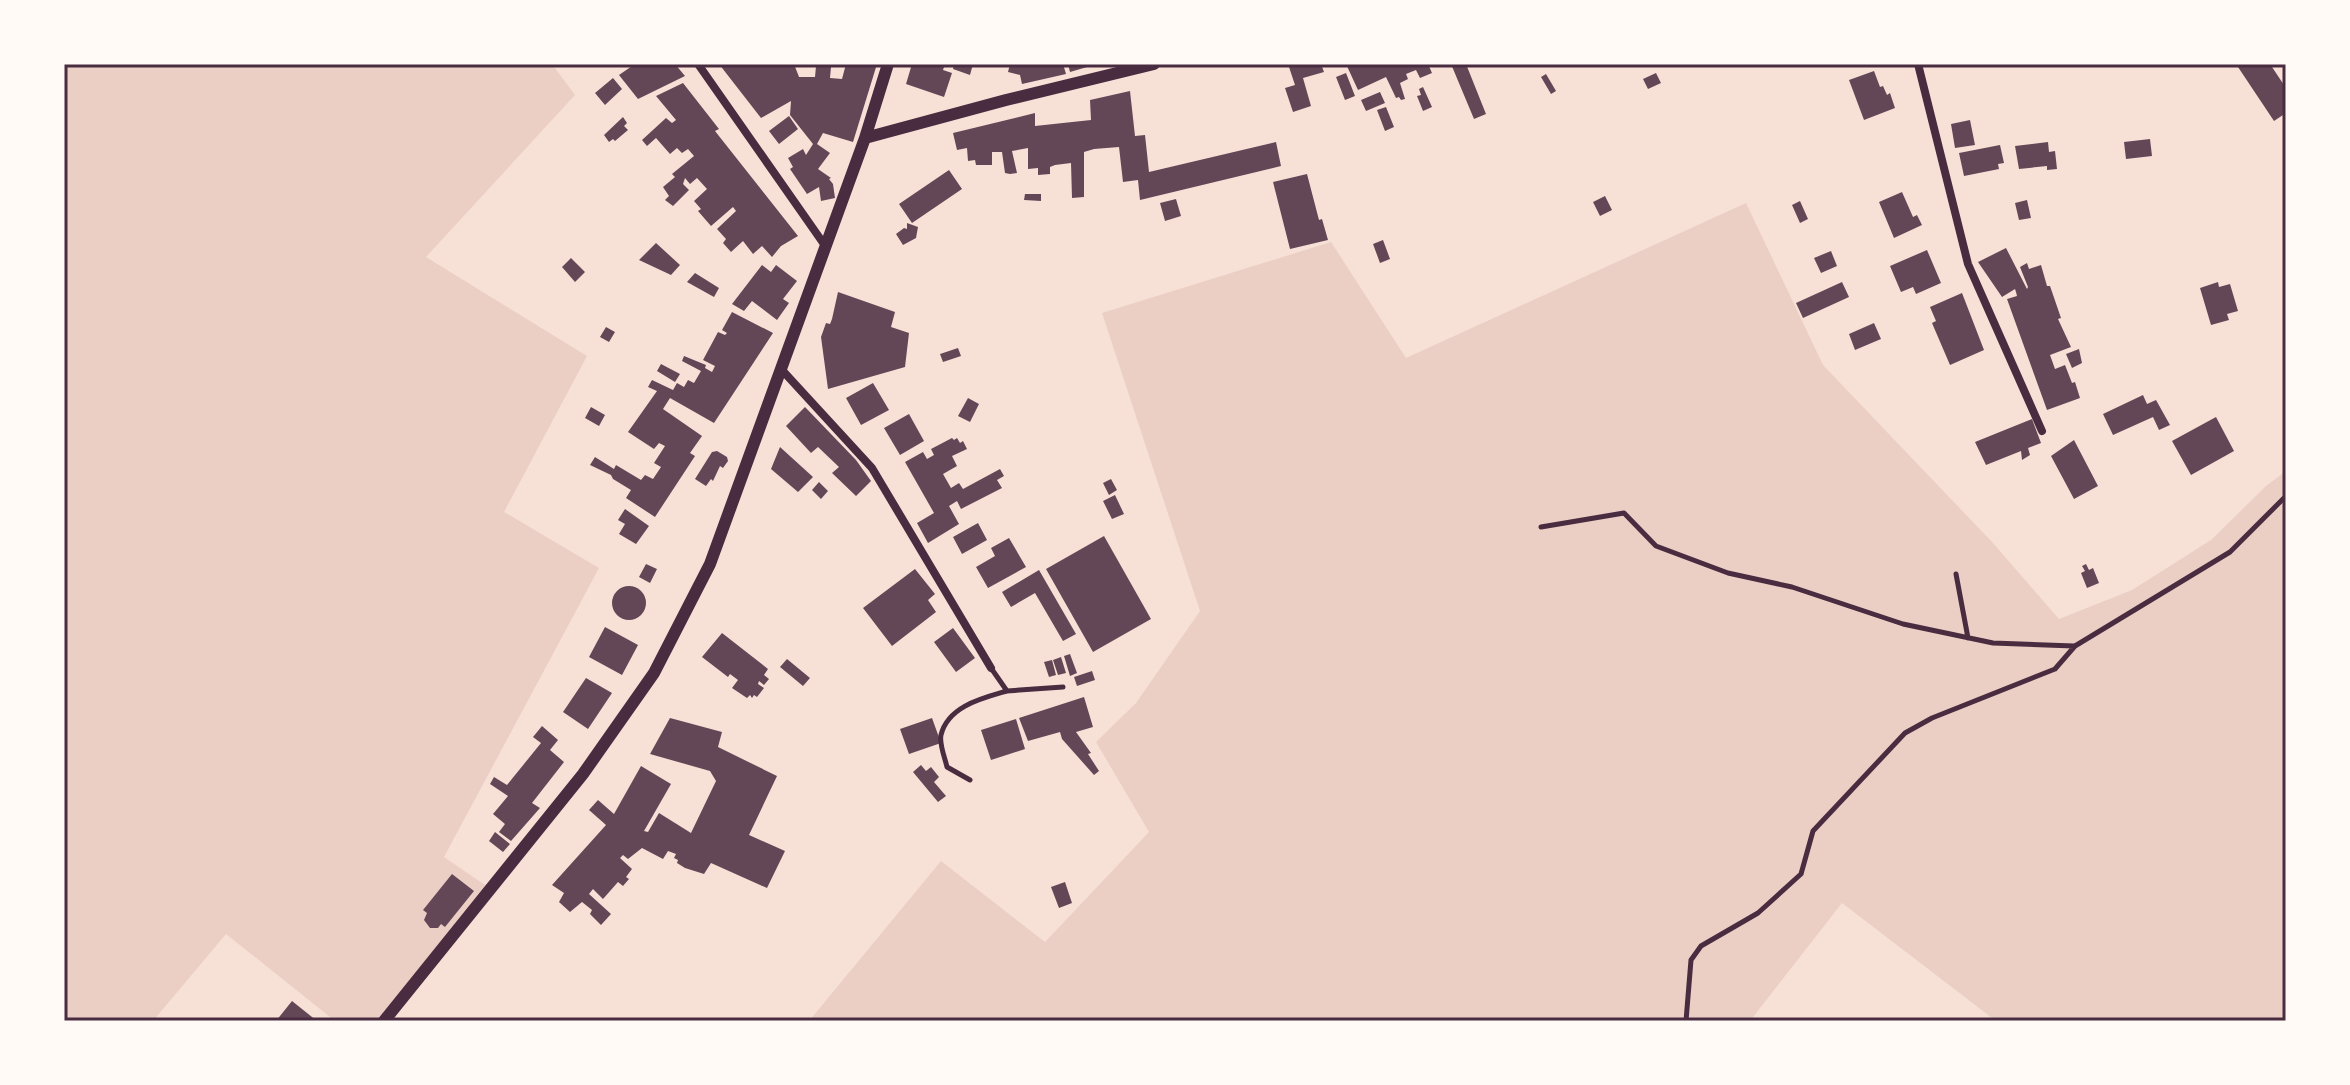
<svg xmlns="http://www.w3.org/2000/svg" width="2350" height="1085" font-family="Roboto,sans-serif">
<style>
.green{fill:#ebcfc5}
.building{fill:#644757}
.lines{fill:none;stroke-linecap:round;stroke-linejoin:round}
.service{stroke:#4a2c40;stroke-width:5}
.minor{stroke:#4a2c40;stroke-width:8}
.tertiary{stroke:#4a2c40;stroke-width:12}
.neatline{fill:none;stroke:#4a2c40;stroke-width:3}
</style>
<rect width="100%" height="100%" fill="#f7e1d7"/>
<!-- green -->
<path class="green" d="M64 64H552L575 95 426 257 587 356 504 512 599 568 444 857 491 889 384 1021H335L226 934 153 1021H64Z
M1746 203 1823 365 1993 543 2059 619 2132 590 2211 540 2266 486 2286 471V1021H1996L1842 903 1750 1021H809L941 861 1045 942 1149 832 1096 742 1136 703 1200 611 1102 313 1331 242 1406 358Z"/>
<!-- building -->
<path class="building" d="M635 64H675L685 76 638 99 619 75Z
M719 64H794L799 77H815L816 66 831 67 830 78 842 79 846 64H877L853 142 823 133 817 144 830 153 818 169 831 178 829 179 833 184 835 198 821 201 819 187 807 194 790 169 793 167 788 158 803 149 806 155 813 144 790 115 791 101 761 118Z
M912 64H945L943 70 952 73 944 97 906 84Z
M954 64H973L970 75 953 69Z
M1010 64H1063L1066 74 1022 84 1020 75 1008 72Z
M1068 64H1094V65L1070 72Z
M1288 64H1321L1324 72 1303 78 1311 106 1293 112 1285 88 1295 85Z
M1346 64H1428L1432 73 1420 78 1416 70 1406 74 1408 79 1400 83 1405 99 1401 100 1399 97 1396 98 1386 77 1358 90Z
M1451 64H1466L1486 114 1474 119Z
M2236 64H2270L2286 88V113L2274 121Z
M1874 71 1880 87 1883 86 1887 95 1890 93 1895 108 1864 120 1849 80Z
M1346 73 1355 96 1345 100 1336 77Z
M1656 73 1661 83 1648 89 1643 79Z
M1546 74 1556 91 1551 94 1541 77Z
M613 78 622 89 605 105 595 93Z
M683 83 719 129 715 131 798 236 781 246 772 257 762 246 753 254 743 241 731 252 723 243 726 239 717 229 736 211 733 207 711 226 698 211 701 209 694 201 707 189 697 178 690 184 685 178 683 184 689 190 673 206 665 200 669 196 663 187 675 177 672 174 694 156 688 149 682 153 677 148 670 154 656 138 647 146 642 140 666 118 672 123 676 120 656 96Z
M1423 87 1432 107 1423 111 1417 96 1421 95 1419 89Z
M1130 91 1135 136 1145 135 1149 172 1276 142 1281 166 1140 200 1138 180 1123 182 1119 147 1094 149 1084 152V197L1072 198 1071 163 1055 165 1050 167V174L1038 175V168L1028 169V148L1012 151 1017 173 1010 174 1005 173 1002 152H992V165H976L975 160 968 161 967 148 957 150 953 133 1035 113V126L1091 120 1090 100Z
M1380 92 1385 103 1366 111 1361 100Z
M1386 107 1394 127 1385 131 1377 110Z
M789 116 798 129 779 144 769 131Z
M623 117 627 123 624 126 628 130 615 141 613 139 609 142 604 135Z
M1970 120 1975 145 1955 148 1951 124Z
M2150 139 2152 156 2126 159 2124 142Z
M2048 142 2049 152 2055 151 2057 169 2047 170V166L2019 169 2015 146Z
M2000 145 2004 163 1998 164 1999 169 1964 176 1959 153Z
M949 170 962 189 912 223 899 204Z
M1307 174 1319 220 1322 219 1328 240 1290 249 1273 182Z
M1902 192 1913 217 1917 215 1922 225 1894 238 1879 202Z
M1025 194H1041V201L1024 200Z
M1605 196 1612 210 1600 216 1593 202Z
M1176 199 1181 216 1165 221 1160 203Z
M2027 200 2031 218 2019 220 2015 203Z
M1800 201 1808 219 1800 223 1792 205Z
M907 223 918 227 916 238 903 245 896 234 904 228 907 229Z
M1383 240 1390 259 1380 263 1373 244Z
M656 243 680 265 671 275 639 260Z
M2006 248 2027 289 2028 287 2020 267 2027 263 2029 269 2041 265 2047 286H2050L2061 318 2058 319 2071 347 2050 355 2055 369 2065 365 2072 383 2075 382 2080 398 2047 410 2007 299 2017 296 2016 292 2015 289 2002 297 1978 262Z
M1927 250 1941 283 1916 294 1913 287 1901 292 1890 266Z
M1831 251 1837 266 1821 273 1814 258Z
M571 258 585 272 575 282 562 267Z
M762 265 771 272 776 265 797 281 783 299 789 303 777 320 752 301 744 311 732 304Z
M695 273 719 288 714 297 687 282Z
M1842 282 1849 297 1803 318 1796 303Z
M2218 282 2219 287 2230 284 2238 311 2227 314 2229 320 2211 325 2200 288Z
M838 292 895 312 891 327 909 333 905 367 828 389 821 337 826 323 830 324 832 319Z
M1962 293 1984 350 1950 365 1932 323 1936 321 1930 307Z
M732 312 773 333 714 423 670 398 663 409 702 436 690 453 695 456 655 517 626 498 631 490 613 479 611 475 590 465 595 457 614 469 616 465 641 480 645 475 653 479 661 467 654 463 665 446 659 443 654 449 628 432 657 391 648 387 652 380 673 390 677 383 684 387 688 380 694 383 701 371 682 361 684 356 706 365 705 368 712 372 715 366 703 360 718 332 725 335 727 333 722 330Z
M1874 323 1881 339 1855 350 1849 334Z
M606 327 615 332 609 342 600 337Z
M958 348 961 356 943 362 940 354Z
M2079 349 2082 363 2072 368 2066 354Z
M661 364 680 374 675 382 657 371Z
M873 383 889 410 861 425 846 398Z
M2143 395 2147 404 2156 400 2170 425 2159 430 2153 417 2113 435 2103 414Z
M968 398 979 404 970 422 958 416Z
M591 407 605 415 599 426 585 418Z
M805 407 856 460 871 481 856 496 832 473 839 467 818 447 811 453 786 426Z
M909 414 924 441 900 455 884 428Z
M2216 417 2234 451 2191 475 2172 441Z
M2032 419 2041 443 2028 448 2030 455 2022 460 2021 451 1986 465 1975 442Z
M952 438 954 440 957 438 960 443 963 441 967 449 952 456 957 466 943 474 951 488 959 483 963 489 1000 469 1004 476 997 480 1002 488 961 509 957 501 949 506 959 524 928 543 917 523 934 513 905 462 923 452 927 459 934 455 931 449Z
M2074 440 2098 486 2074 499 2051 456Z
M780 447 813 477 798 492 771 469Z
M717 451 727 457 728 461 723 468 720 466 713 481 711 479 706 486 695 479 712 452Z
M1111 479 1117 490 1109 495 1103 483Z
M819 482 828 491 821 499 812 490Z
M1115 495 1124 514 1112 519 1103 501Z
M625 509 649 526 636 544 619 534 625 524 618 520Z
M978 523 987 540 962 554 953 537Z
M1104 536 1151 619 1093 652 1046 569Z
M1009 538 1026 567 988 588 976 567 995 556 991 548Z
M646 564 657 569 650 583 639 577Z
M2086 564 2089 570 2093 568 2099 583 2087 588 2081 573 2085 571 2082 566Z
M915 569 935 594 928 600 936 612 892 646 863 608Z
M1039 570 1076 634 1063 641 1035 593 1011 607 1002 592Z
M612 603a17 17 0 1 1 34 0a17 17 0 1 1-34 0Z
M605 627 638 645 622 675 589 657Z
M953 628 975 658 956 672 934 642Z
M722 633 768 669 764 675 769 679 764 685 759 681 758 684 764 688 757 697 754 695 752 698 750 695 747 698 732 688 738 680 730 674 728 677 702 657Z
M1070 654 1077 673 1070 676 1064 656Z
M1061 657 1066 673 1058 675 1053 660Z
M787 659 810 678 803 686 780 667Z
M1052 660 1056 675 1049 677 1044 662Z
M1092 671 1095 680 1077 686 1074 677Z
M586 678 612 693 588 729 563 712Z
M1084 697 1093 727 1076 732 1091 753 1088 754 1099 771 1094 775 1062 739 1060 732 1028 741 1019 718Z
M670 718 722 732 718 747 777 776 749 835 785 851 767 888 711 863 704 874 685 868 677 863 678 860 674 858 676 854 668 851 663 859 642 848 628 859 623 855 620 858 632 869 626 877 629 879 623 886 618 882 603 899 593 889 589 894 611 914 601 925 590 914 592 910 582 902 570 912 559 902 564 893 552 885 606 825 589 810 598 800 614 814 641 766 671 784 644 831 648 832 659 813 691 833 716 781 710 771 650 754Z
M932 718 941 743 909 754 900 729Z
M1016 719 1025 749 991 760 981 730Z
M542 726 558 740 550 750 564 762 532 803 540 808 511 841 499 832 505 824 493 814 508 796 490 784 494 777 507 785 541 743 533 737Z
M921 765 926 771 931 767 939 777 934 782 946 796 938 802 913 772Z
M495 832 510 844 503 852 489 841Z
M452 874 474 891 445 927 441 924 438 928H430L424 920 427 913 423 910Z
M1065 882 1072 903 1059 908 1051 887Z
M292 1001 317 1021H276Z"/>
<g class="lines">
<!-- service -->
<path class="service" d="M1541 527 1624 513 1656 546 1728 573 1792 587 1903 624 1993 643 2074 646
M1956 574 1968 638
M991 668 1007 691 1063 687
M970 780 947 767C945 758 939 744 941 735 948 706 983 698 1007 691
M1686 1021 1691 960 1701 946 1758 913 1801 874 1813 831 1905 733 1932 718 2055 669 2075 646 2230 552 2286 496"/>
<!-- minor -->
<path class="minor" d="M698 64 826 247
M1918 64 1968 264 2042 431
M782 370 872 468 991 668"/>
<!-- tertiary -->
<path class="tertiary" d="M865 138 1006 100 1154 64
M384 1021 583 774 654 673 710 564 865 138 888 64"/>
</g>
<!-- border -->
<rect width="2350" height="1085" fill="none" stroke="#fffaf5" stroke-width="132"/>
<rect x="66" y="66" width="2218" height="953" class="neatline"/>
</svg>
